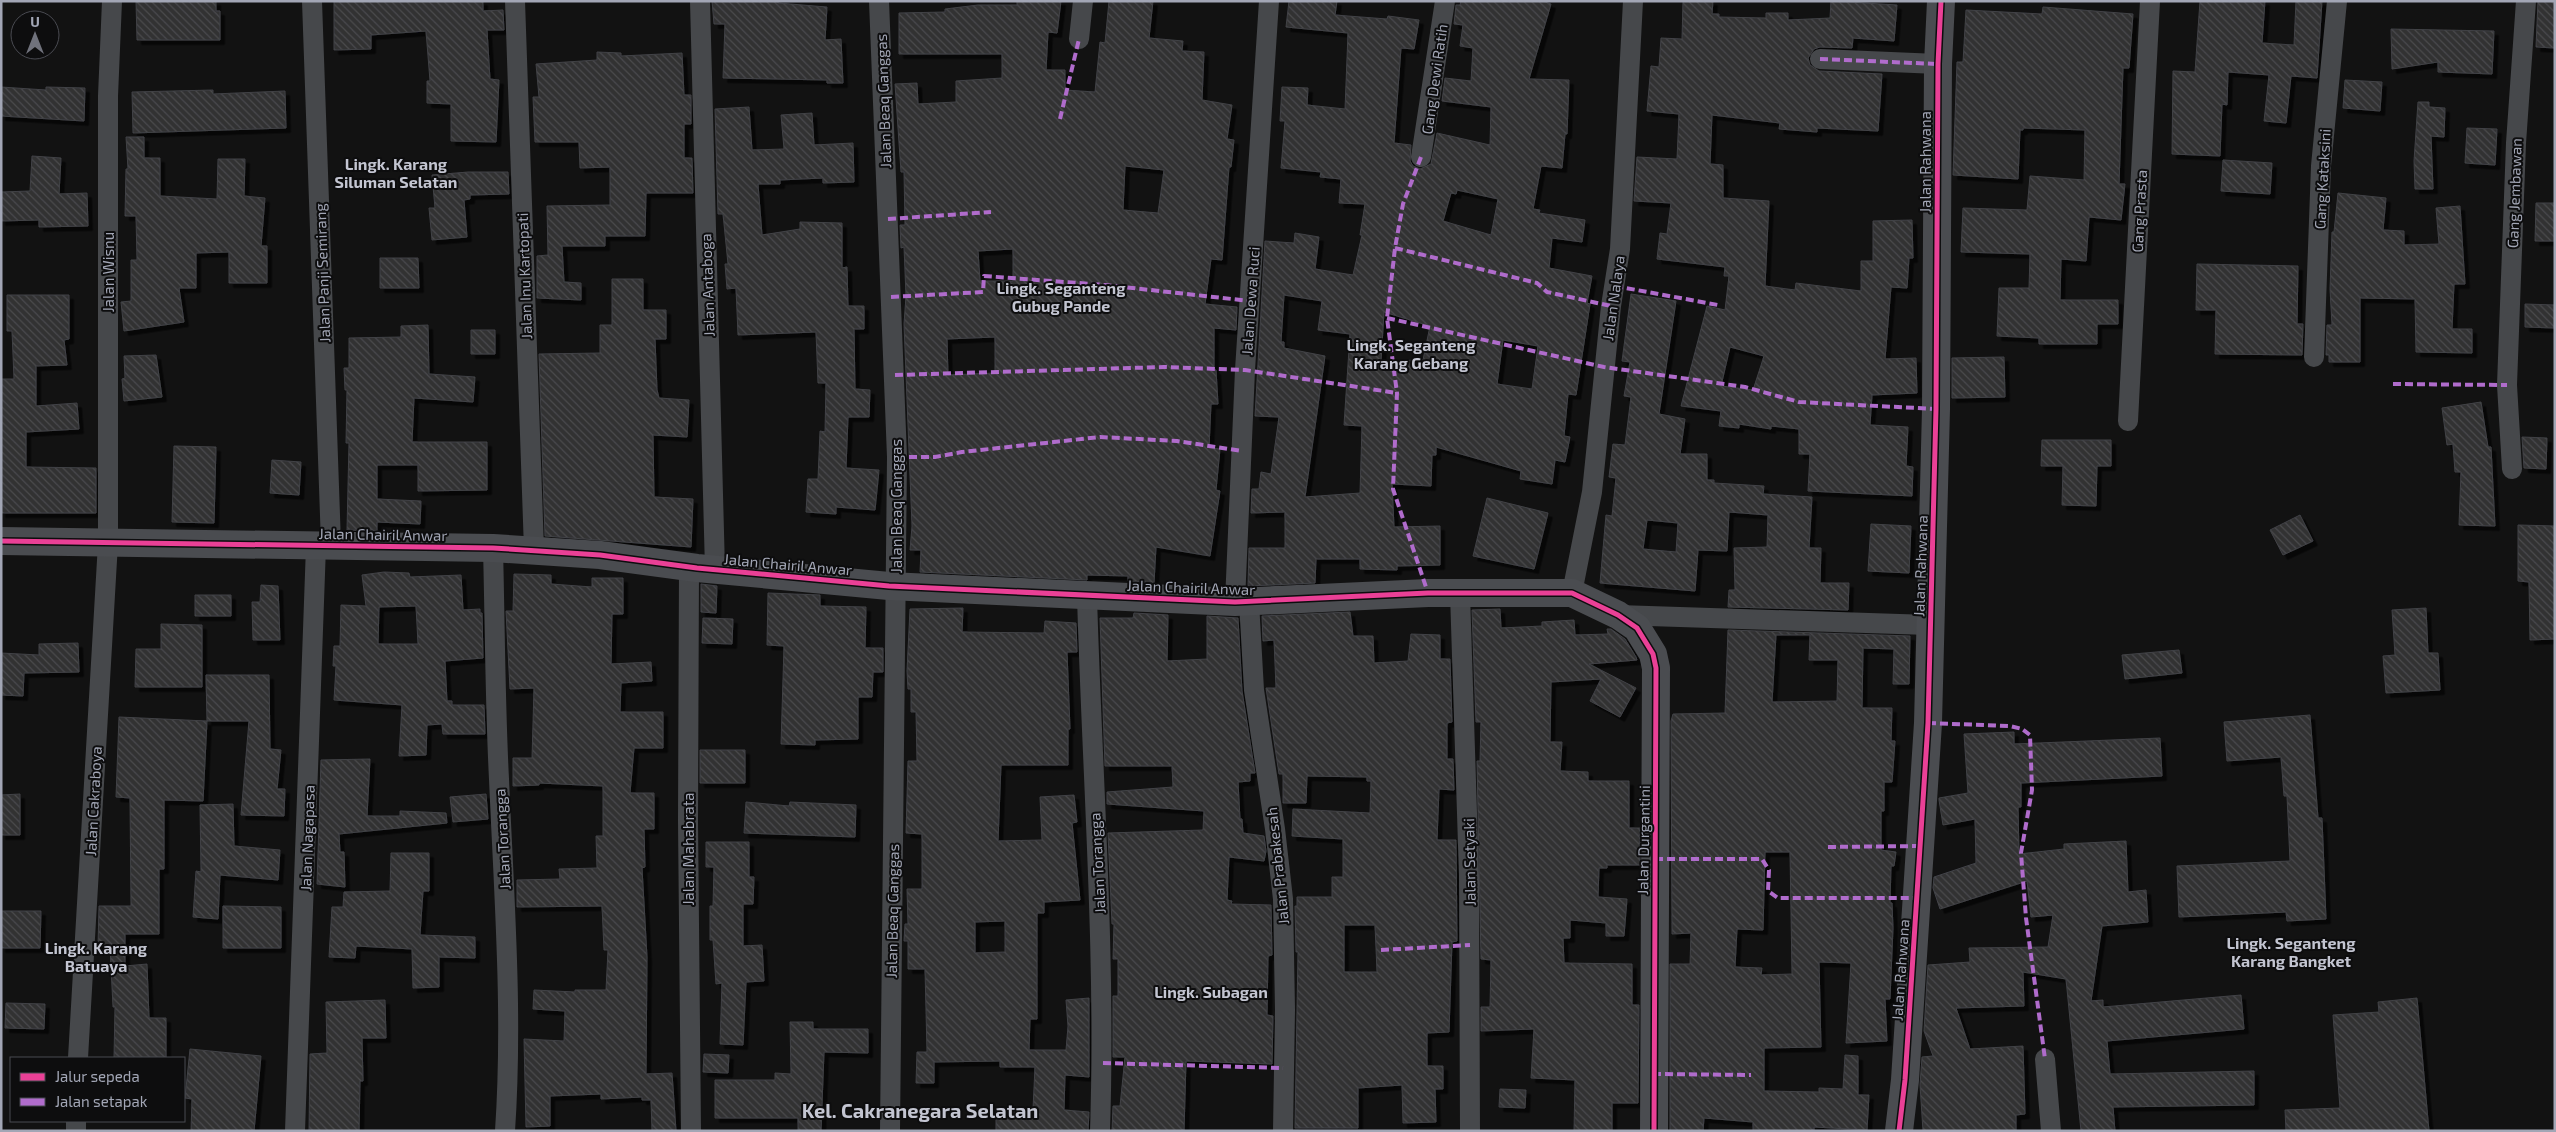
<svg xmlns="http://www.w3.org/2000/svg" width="2556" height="1132" font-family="'Exo 2',sans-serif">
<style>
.building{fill:url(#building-back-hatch);stroke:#414246;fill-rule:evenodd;filter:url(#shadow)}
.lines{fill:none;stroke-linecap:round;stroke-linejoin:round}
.street{stroke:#46484b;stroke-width:20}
.secondary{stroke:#4a4c50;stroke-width:28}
.quiet{stroke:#b06ccc;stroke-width:4;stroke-dasharray:8 4;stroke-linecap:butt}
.cycleway-casing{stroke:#0d0d0e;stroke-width:8}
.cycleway{stroke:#ea4096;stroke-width:5}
.labels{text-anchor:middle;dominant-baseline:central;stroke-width:4;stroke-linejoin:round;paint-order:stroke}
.street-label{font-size:15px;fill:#a2a6b5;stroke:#0d0d0e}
.neighbourhood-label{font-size:16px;font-weight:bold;fill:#c3c5d1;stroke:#0d0d0e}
.district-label{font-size:20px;font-weight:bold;fill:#c3c5d1;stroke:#0d0d0e}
</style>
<defs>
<pattern id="building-back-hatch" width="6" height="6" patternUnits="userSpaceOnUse" patternTransform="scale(1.25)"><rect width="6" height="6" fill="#303032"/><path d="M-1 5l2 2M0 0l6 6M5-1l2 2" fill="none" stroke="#4b4b4d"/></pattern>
<filter id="shadow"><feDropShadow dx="4.5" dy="4.5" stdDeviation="0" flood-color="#0009"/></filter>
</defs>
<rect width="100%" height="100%" fill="#121212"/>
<!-- building -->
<path class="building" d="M136 1H216V11H220V40H137Z
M334 1H483V11L503 10 504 30H487L490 79 499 80 496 142 451 141V104L427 103V81H430L426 31 371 35V49L334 50Z
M712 1H778V3L827 7 825 40 841 39 843 83H827V80L723 78 725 24H714Z
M1017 1H1061L1057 33 1048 32 1046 70H1065V90L1095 92 1100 42 1105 43 1109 1H1153L1149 38 1183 41 1182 51 1204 52 1202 100 1232 105 1227 139 1234 140 1231 167H1229L1222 260 1211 259 1205 304 1237 307 1236 330 1214 328V370H1216L1218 404H1211L1209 448 1220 449 1216 490 1220 491 1210 556 1156 547 1154 583 1128 581V576L1087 575V580L920 572 921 550H910L912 526 904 324 906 296 904 247 901 248 900 225H905L904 172H901L895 84 917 83 918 104 956 102V81L1002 78V54H899V13L945 12V9L978 5H1017ZM1125 166 1164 170 1158 213 1123 210ZM1013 249V281H980L978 251ZM995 337V373L948 375 947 339Z
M1289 1H1337L1335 15 1387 19 1388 16 1419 20 1414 49 1401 48 1394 143 1411 145 1410 161 1413 166 1420 169 1431 164 1437 133 1490 145 1491 107 1442 101 1445 78 1471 81 1473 48 1460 46 1463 25 1454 24 1456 5H1460L1461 1H1542L1551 4 1529 79 1569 80 1567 134H1565L1562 168 1541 166 1533 209 1540 210 1539 213 1585 220 1582 242 1552 238 1549 268 1592 276 1587 303 1590 304 1576 395 1568 394 1564 436 1570 437 1565 462 1555 460 1552 484 1520 479 1521 471 1436 447V455H1432L1431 486 1392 484 1394 527 1440 526V565L1397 566V570L1360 569V559H1316L1315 583 1248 586 1249 548H1285V512L1251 513 1252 489H1259L1261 472 1271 474 1279 417 1255 416 1265 241 1294 243 1295 233 1319 237 1315 269 1353 275 1362 235H1360L1365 204 1339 203 1341 179 1320 177 1321 172 1281 168 1285 121H1280L1282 87 1308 88 1307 105 1345 109 1348 33 1286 27ZM1457 190 1498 199 1491 235 1443 221 1451 193 1456 194ZM1284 295 1322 301 1318 330 1350 334 1344 425 1362 426 1360 493 1305 497 1325 356 1284 348V342H1281ZM1384 312 1430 326 1423 360 1381 361ZM1503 340 1538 346 1532 389 1497 384Z
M1683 1H1713L1712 14H1719V17L1766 18V13H1788V20L1830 18 1831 1 1897 5 1894 41 1853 38 1852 48 1820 47 1814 49 1808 58 1810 65 1819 71 1882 74 1878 131 1817 128V132L1779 129 1780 123 1712 115 1710 164 1723 165V198L1769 201 1765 286 1795 290 1796 283 1861 291V261H1873V221L1912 220 1913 258H1909L1907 288 1891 287 1885 359 1916 358 1917 393 1872 395 1870 425 1908 427 1906 466 1913 467 1912 496 1808 491 1810 454H1799V429L1771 426V429L1739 424V428L1719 426 1721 411 1681 406 1707 306 1725 310 1729 276H1724L1725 267 1657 259 1660 233 1667 234 1671 203 1634 201 1637 157 1677 159 1679 114 1647 111 1651 66 1659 67 1661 38 1682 39ZM1730 347 1764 356 1753 390 1721 386Z
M2200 1H2265L2262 43 2294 45 2296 1H2322L2317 78 2291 76 2286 123 2264 121 2269 75 2228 72 2227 105 2222 104 2220 156 2172 154 2173 71 2195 72Z
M2538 1H2555V48L2536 47Z
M2043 7 2133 14 2129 68H2123L2119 184H2125L2121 220 2089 217 2086 261 2061 259 2060 300H2118V324H2097V344H2039V338L1997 336 1999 288H2029L2030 254 1961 252 1963 208 2027 210 2030 176 2084 180 2085 130 2023 128V130H2020L2018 179 1953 175 1957 62H1963L1966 10 2042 14Z
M2391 29 2494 31 2492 74 2438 72V62L2392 69Z
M597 52 621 53V56L682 53 684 95H691V124H684V158H692L693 193H646L645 236H605V246H562L564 282 581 283V300L537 298V256L548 255 547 206 610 205V167L580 168 579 142H535L533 97H539L536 64 597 60Z
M2345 80 2382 82 2380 111 2343 108Z
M1 87 46 90V87L85 88 84 121 1 116Z
M213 90V94L285 91 286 128 133 133 132 92Z
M2418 102H2429V107L2445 108 2444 137 2431 136 2433 189H2415L2414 161Z
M749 107 752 150 784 149 781 115 812 113 814 145 853 143 854 182 823 183V178L780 180V184H758L762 235 800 229V222L842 223V268L847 267 848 306H864V329H854L855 389 870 390 869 417H848L846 468 879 470 875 510 836 507V514L806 512 808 479H818L820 431 825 432 826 383H818L816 332 738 335 736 288 727 289 725 264H728L723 214H718L715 109Z
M2467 128 2497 129 2495 165 2465 163Z
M126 137H144V158H160V196L217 199 218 159H245L244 196 265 198 261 246H267V283H229V252L196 253V288H179L184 322 124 331 121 302 131 301V260H137L136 216H125L126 169H128Z
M32 156 61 158 59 194 87 193 88 226 39 227V220L1 221V192L30 191Z
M2223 160 2272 163 2270 194 2221 191Z
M468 172H508L509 194 470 195V199L464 200 467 237 432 240 429 208H435L432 175Z
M2338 193 2386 198 2383 230 2404 231V245L2439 244 2436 208 2460 206 2465 284H2454L2452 329H2472V353L2416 352 2415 299 2360 298V362H2329V355H2326L2327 325H2332L2330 289 2332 232H2334Z
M2536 203H2555V241H2535Z
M380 258H418L419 288H380Z
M2197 264 2298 266 2297 324H2303L2302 355 2215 354 2216 310H2196Z
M612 279H643V310H666V339H655L657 390 659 398 689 400 687 437 653 435 654 497 693 499 691 547 545 536 539 354 600 353V325H612Z
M1631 294 1676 301 1659 414 1685 419 1680 454H1707V480H1714V483L1764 486 1763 494 1812 497 1809 548H1821L1820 583H1849L1848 610 1728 607 1729 590H1735L1734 548 1767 547 1768 515 1729 512 1727 551 1698 550 1695 591 1600 583 1606 515 1612 516 1616 478 1609 477 1613 444 1625 445 1631 397 1624 396 1630 362 1622 361ZM1647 520 1678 523 1676 552 1643 549Z
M7 295H69V339L64 340 67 365 36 366V406L77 403 79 429 26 432V467L96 468V513H1V379H14L12 331H7Z
M2525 304 2555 305V328L2525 327Z
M428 325 429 374 475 377 473 402 414 398 412 442H487V490L418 491V465H377V499L421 501 420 524 377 522V531L347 530 349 443H346L347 390H345L344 368H349V338L401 337V326Z
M471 330H495V354H471Z
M156 355 162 397 124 401 122 379 125 378 124 356Z
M2004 357 2005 397 1952 398V358Z
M2481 402 2488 447H2491L2495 526 2459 525 2461 472H2455L2453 444 2447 445 2442 408Z
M2522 437 2547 438 2546 469 2524 468Z
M2042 440H2111V466H2097L2096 506 2062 505 2063 466H2041Z
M174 446 216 447 214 523 172 522Z
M272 460 301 462 299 495 270 493Z
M1487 498 1548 513 1534 569 1473 556Z
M2300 515 2313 541 2283 555 2270 530Z
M1871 524 1911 526 1909 573 1868 571Z
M2518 525 2555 526V639L2530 640 2529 582 2518 581Z
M384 572 409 573 410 577 461 575 463 610 480 609V613H482L483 658 445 661 447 701H452V705H484L485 734H443L442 724 427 725 426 755 399 756 402 705 334 700 336 666H333L334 646H340L341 605 366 606 362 575ZM416 606 418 644H378L379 607Z
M514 574 551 575V584L592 587V578H623V614H612L611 664 651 662 652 681 621 683 620 712H663V748H634L630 793H654V829H644L645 867 642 868 647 957 646 1074 672 1073 676 1131H652L651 1100H642V1097L601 1099V1094L550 1096V1126L526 1127 524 1039 564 1041 565 1011 533 1009 534 990 575 992V990H606L608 950H604L602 906 517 907V880L560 879 559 869 597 868 596 836H603V786L539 783V785L513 786V758H532L534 688 510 689 506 611H513Z
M701 584 717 586 716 613 701 612Z
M261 585 278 586 280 640H253L252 602H260Z
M768 593 820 595V606L866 607 865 648H883V672H873L872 697H858V739L815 740V745L781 744 784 646 767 645Z
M195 595H231V616H195Z
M963 608 962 632 1044 633 1045 621 1076 623 1077 652H1067L1070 729H1068V765H1001L998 841 1042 840 1040 797 1074 795 1077 822 1072 823 1080 900 1044 902V913H1037V1019H1030L1029 1050H1066L1068 1026 1066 1000 1089 998V1077L1065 1075 1064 1110 1089 1112 1088 1131H996V1109H1033L1035 1067H1000V1061L934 1062V1083H916L917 1052H927L925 969H908V941H904L905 924H908L907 889H922V834L906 833 908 761H917L916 712H911V689H908L907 671 910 609ZM1005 921V952L975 953V922Z
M2426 608 2428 653H2438L2440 690 2386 693 2383 656 2395 655 2392 610Z
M1500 609 1501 628 1542 626V622L1574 620 1575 635 1608 634 1607 629H1611L1625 639 1636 657 1637 660 1589 664 1636 688 1620 717 1590 701 1601 679 1551 682 1550 742H1562L1560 771 1588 772V781H1629V828H1640V865H1607V868H1599L1598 897 1627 899 1624 936H1606V923L1570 920V938H1563L1564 963 1632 964V1005H1639L1638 1103H1612V1131H1574L1575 1080 1531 1078 1534 1029 1481 1031V1007H1490L1491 960 1481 959 1477 761H1480L1481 722H1476L1472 610Z
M1350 612 1353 636H1373L1374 663 1408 661 1411 634 1440 635V659H1450L1452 722 1447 723V759H1453L1454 790 1439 789 1437 840H1456L1457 941 1452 942 1449 1032 1427 1033V1066H1443V1089H1435L1436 1122 1403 1123 1402 1085 1358 1088V1128H1295L1298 952H1296L1295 906H1297V897H1332V877H1343V839L1292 836 1293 809 1370 813 1371 781H1367V777L1307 776 1306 803H1283V774H1279L1266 688H1276L1274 640 1263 641 1262 616ZM1344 925H1375L1377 972H1344Z
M1134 613 1168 615 1167 661 1207 659V616L1238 618 1242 691 1255 773H1250V781L1238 782 1240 819H1242L1243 833 1264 836 1266 851 1264 861 1229 857 1227 900 1232 901 1231 904 1271 905 1272 955 1268 956 1267 1015 1273 1016 1272 1064 1186 1061 1184 1131H1112L1113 1106H1120L1125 1057H1113V996H1118V959H1113L1114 924H1112L1108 833 1203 830 1204 811 1107 804V792L1173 787 1172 766H1105L1100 618H1133Z
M703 618 733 619 732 644 702 643Z
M161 624 202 625V687H135L136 649H161Z
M1728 630 1910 636 1909 684H1893L1894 649 1863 648 1862 708H1892L1891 741H1895L1892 782H1884V811H1881V850L1896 852 1894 866H1891L1890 903H1892L1893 928 1890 999H1885L1887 1041 1846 1043 1851 963 1819 962 1821 1047 1764 1048V1091L1819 1092V1088L1843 1089 1845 1055 1858 1056V1095H1869L1867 1130 1814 1127V1131H1753V1122L1704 1118 1703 1131H1670V964H1690L1691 933 1672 934 1671 721 1673 714 1725 713ZM1776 635H1810L1809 660H1838L1837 701 1772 702ZM1765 852H1790L1792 974 1761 975 1762 968 1735 967 1737 929 1763 930Z
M78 643 79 672 24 673 23 696 1 695V653L39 655V644Z
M2179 650 2182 673 2125 679 2122 655Z
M206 675H269L270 749 281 750 277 789H285L284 816 241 815 249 721H207Z
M2310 715 2318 818H2322L2326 919 2287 921 2286 912 2179 917 2177 866 2290 861 2287 796H2284L2281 757 2227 761 2224 722Z
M119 717 207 721 203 801 164 800V869H159V934H125V966L147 964 149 1018H166V1058H114L115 1007H113L110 947 98 946 99 906H131L130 798 116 797Z
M2014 732V744L2160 738 2162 776 2021 783V807H2018L2019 854 2064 849V844L2126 841 2128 892 2146 890 2148 922 2102 926 2091 1001 2103 1000V1007L2241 995 2244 1029 2107 1041 2110 1074 2254 1071V1105L2113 1107 2115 1131H2081L2066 979 2023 972 2024 1006 1956 1008 1970 1049 2023 1046 2025 1114 2016 1115V1131H1923L1920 1085 1922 1057 1933 1056 1924 1031 1928 965 1970 962 1969 948 2048 947 2053 915 2031 917 2027 881 1940 909 1933 888 1934 877 1976 863 1975 819 1943 825 1939 800V798L1968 793 1964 734Z
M700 750H745V783H700Z
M370 759 367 816H400V811L446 813 447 823 339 834 340 852H344L345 887 317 884 321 760Z
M20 794V835H1V795Z
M486 794 488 819 453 822 450 797Z
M746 802 789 806 790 802 856 805 855 837 744 833Z
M233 804 234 846 280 850 278 880 220 875 218 919 193 917 196 871 201 872 200 805Z
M706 842H749V877H754L753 904H743V946L762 945 764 981 746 982 743 1045 720 1044 722 983 716 984 713 940H710V906H713L714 867H706Z
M391 853H429V891H423L420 935 475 937V958L439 957V987L413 988 412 949 356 946 355 958 329 957 332 907H343L344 892 390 891Z
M223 906 281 907V948H223Z
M1 911H41L40 948H1Z
M2417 998 2429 1131H2286L2285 1110 2340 1108 2333 1015 2379 1012 2378 1002Z
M385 1000 386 1038H362L363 1081H360L359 1131H309L310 1054 327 1053 326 1002Z
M6 1003 45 1004 44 1029 5 1028Z
M790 1022H813V1029H868V1053L824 1052 821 1131H798V1118H715V1080H775V1073L791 1074Z
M190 1049 261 1056 254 1131H191L192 1099 185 1098Z
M704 1054 729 1055 728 1073 703 1072Z
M1500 1089 1526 1090 1525 1108 1499 1107Z"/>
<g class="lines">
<!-- street -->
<path class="street" d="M312 1 331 544
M515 1 534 550
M700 1 715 570
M879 1 897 457 890 1131
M1079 39 1083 1
M1820 59 1938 64
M1421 157 1445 1
M2314 357 2321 166 2337 1
M2128 421 2150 1
M2512 469 2507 385 2516 143 2526 1
M493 548C495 625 495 702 499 779 504 896 513 1014 505 1131
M689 567 688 821 691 1131
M1460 593 1469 876 1470 1131
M1572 593 1592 492 1611 306 1620 249 1633 1
M1087 596C1092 774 1106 952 1100 1131
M1235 602 1245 370 1269 1
M1249 602 1254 690 1275 829 1283 899 1285 1010 1283 1131
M1618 615 1930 625
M78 1058 108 543V96L112 1
M2045 1059 2051 1131
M76 1131V1121
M295 1131 316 546"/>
<!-- secondary -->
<path class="secondary" d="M1 541 493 548 600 555 697 568 889 586 1235 602 1428 593H1572L1618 615 1637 628 1653 654 1656 668 1654 1131
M1899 1131 1905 1080 1928 723 1936 409 1938 64 1941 1"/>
<!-- quiet -->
<path class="quiet" d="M1820 59 1938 64
M1060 119 1079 39
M1421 157 1403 204 1395 248 1387 318 1397 393 1393 489 1428 593
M888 219 991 212
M1395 248 1537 283 1547 292 1611 306
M1615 286 1718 305
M891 297 983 292 984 276 1105 285 1250 301
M1387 318 1604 367 1745 387 1799 402 1936 409
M895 375 1164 367 1245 370 1397 393
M2393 384 2507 385
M897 457H935L962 452 1100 437 1177 441 1242 451
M1928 723 2010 726 2022 729 2030 735 2032 790 2021 853 2026 918 2045 1059
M1828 847 1921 846
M1655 859H1762L1769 870 1768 891 1778 898H1917
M1381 950 1470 945
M1103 1063 1283 1068
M1653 1074 1751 1075"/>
<!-- cycleway casing -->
<g class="cycleway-casing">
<path id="cycleway" d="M1 541 493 548 600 555 697 568 889 586 1235 602 1428 593H1572L1618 615 1637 628 1653 654 1656 668 1654 1131
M1899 1131 1905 1080 1928 723 1936 409 1938 64 1941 1"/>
</g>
<!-- cycleway -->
<use href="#cycleway" class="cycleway"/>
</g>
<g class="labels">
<!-- street labels -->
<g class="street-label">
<text transform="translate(1434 79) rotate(-82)">Gang Dewi Ratih</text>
<text transform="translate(883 101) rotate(-92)">Jalan Beaq Ganggas</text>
<text transform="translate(1925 162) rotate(-90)">Jalan Rahwana</text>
<text transform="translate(2322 179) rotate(-87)">Gang Kataksini</text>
<text transform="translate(2514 193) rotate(-88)">Gang Jembawan</text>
<text transform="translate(2139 211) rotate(-87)">Gang Prasta</text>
<text transform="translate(108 272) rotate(-90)">Jalan Wisnu</text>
<text transform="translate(322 273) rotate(-92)">Jalan Panji Semirang</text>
<text transform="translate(524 276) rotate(-92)">Jalan Inu Kartopati</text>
<text transform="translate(707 285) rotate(-92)">Jalan Antaboga</text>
<text transform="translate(1613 298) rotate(-82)">Jalan Nalaya</text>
<text transform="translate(1250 301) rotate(-86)">Jalan Dewa Ruci</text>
<text transform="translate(896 506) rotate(-90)">Jalan Beaq Ganggas</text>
<text transform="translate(383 534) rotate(1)">Jalan Chairil Anwar</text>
<text transform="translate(788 564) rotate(5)">Jalan Chairil Anwar</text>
<text transform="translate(1920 566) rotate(-88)">Jalan Rahwana</text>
<text transform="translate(1191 587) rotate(2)">Jalan Chairil Anwar</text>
<text transform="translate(93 801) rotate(-87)">Jalan Cakraboya</text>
<text transform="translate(307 838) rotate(-88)">Jalan Nagapasa</text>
<text transform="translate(502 839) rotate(-93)">Jalan Torangga</text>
<text transform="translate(1643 840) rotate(-89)">Jalan Durgantini</text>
<text transform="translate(688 849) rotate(-90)">Jalan Mahabrata</text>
<text transform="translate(1469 862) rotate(-91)">Jalan Setyaki</text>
<text transform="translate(1097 863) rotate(-93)">Jalan Torangga</text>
<text transform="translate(1277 866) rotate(-96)">Jalan Prabakesah</text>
<text transform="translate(892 911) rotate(-89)">Jalan Beaq Ganggas</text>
<text transform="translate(1900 970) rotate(-86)">Jalan Rahwana</text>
</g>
<!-- neighbourhood labels -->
<g class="neighbourhood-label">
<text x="396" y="163">Lingk. Karang<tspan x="396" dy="18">Siluman Selatan</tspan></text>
<text x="1061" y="287">Lingk. Seganteng<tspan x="1061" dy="18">Gubug Pande</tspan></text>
<text x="1411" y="344">Lingk. Seganteng<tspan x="1411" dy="18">Karang Gebang</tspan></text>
<text x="2291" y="942">Lingk. Seganteng<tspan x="2291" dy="18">Karang Bangket</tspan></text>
<text x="96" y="947">Lingk. Karang<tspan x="96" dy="18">Batuaya</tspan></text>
<text x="1211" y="991">Lingk. Subagan</text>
</g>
<!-- district labels -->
<g class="district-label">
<text x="920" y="1110">Kel. Cakranegara Selatan</text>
</g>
</g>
<!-- border -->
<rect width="2556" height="1132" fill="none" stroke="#a2a6b5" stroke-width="5"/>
<!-- legend -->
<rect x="10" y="1057" width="175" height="65" fill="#0d0d0e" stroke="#494a51"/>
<rect x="20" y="1073" width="25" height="8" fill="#ea4096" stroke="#494a51"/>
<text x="55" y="1082" font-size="15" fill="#a2a6b5">Jalur sepeda</text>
<rect x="20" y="1098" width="25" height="8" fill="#b06ccc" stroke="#494a51"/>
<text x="55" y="1107" font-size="15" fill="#a2a6b5">Jalan setapak</text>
<!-- north arrow -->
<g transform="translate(35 35)"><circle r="24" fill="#0d0d0e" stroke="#494a51"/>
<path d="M0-4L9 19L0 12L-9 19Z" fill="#70727c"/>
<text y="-8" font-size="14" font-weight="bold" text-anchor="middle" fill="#a2a6b5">U</text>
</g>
</svg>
